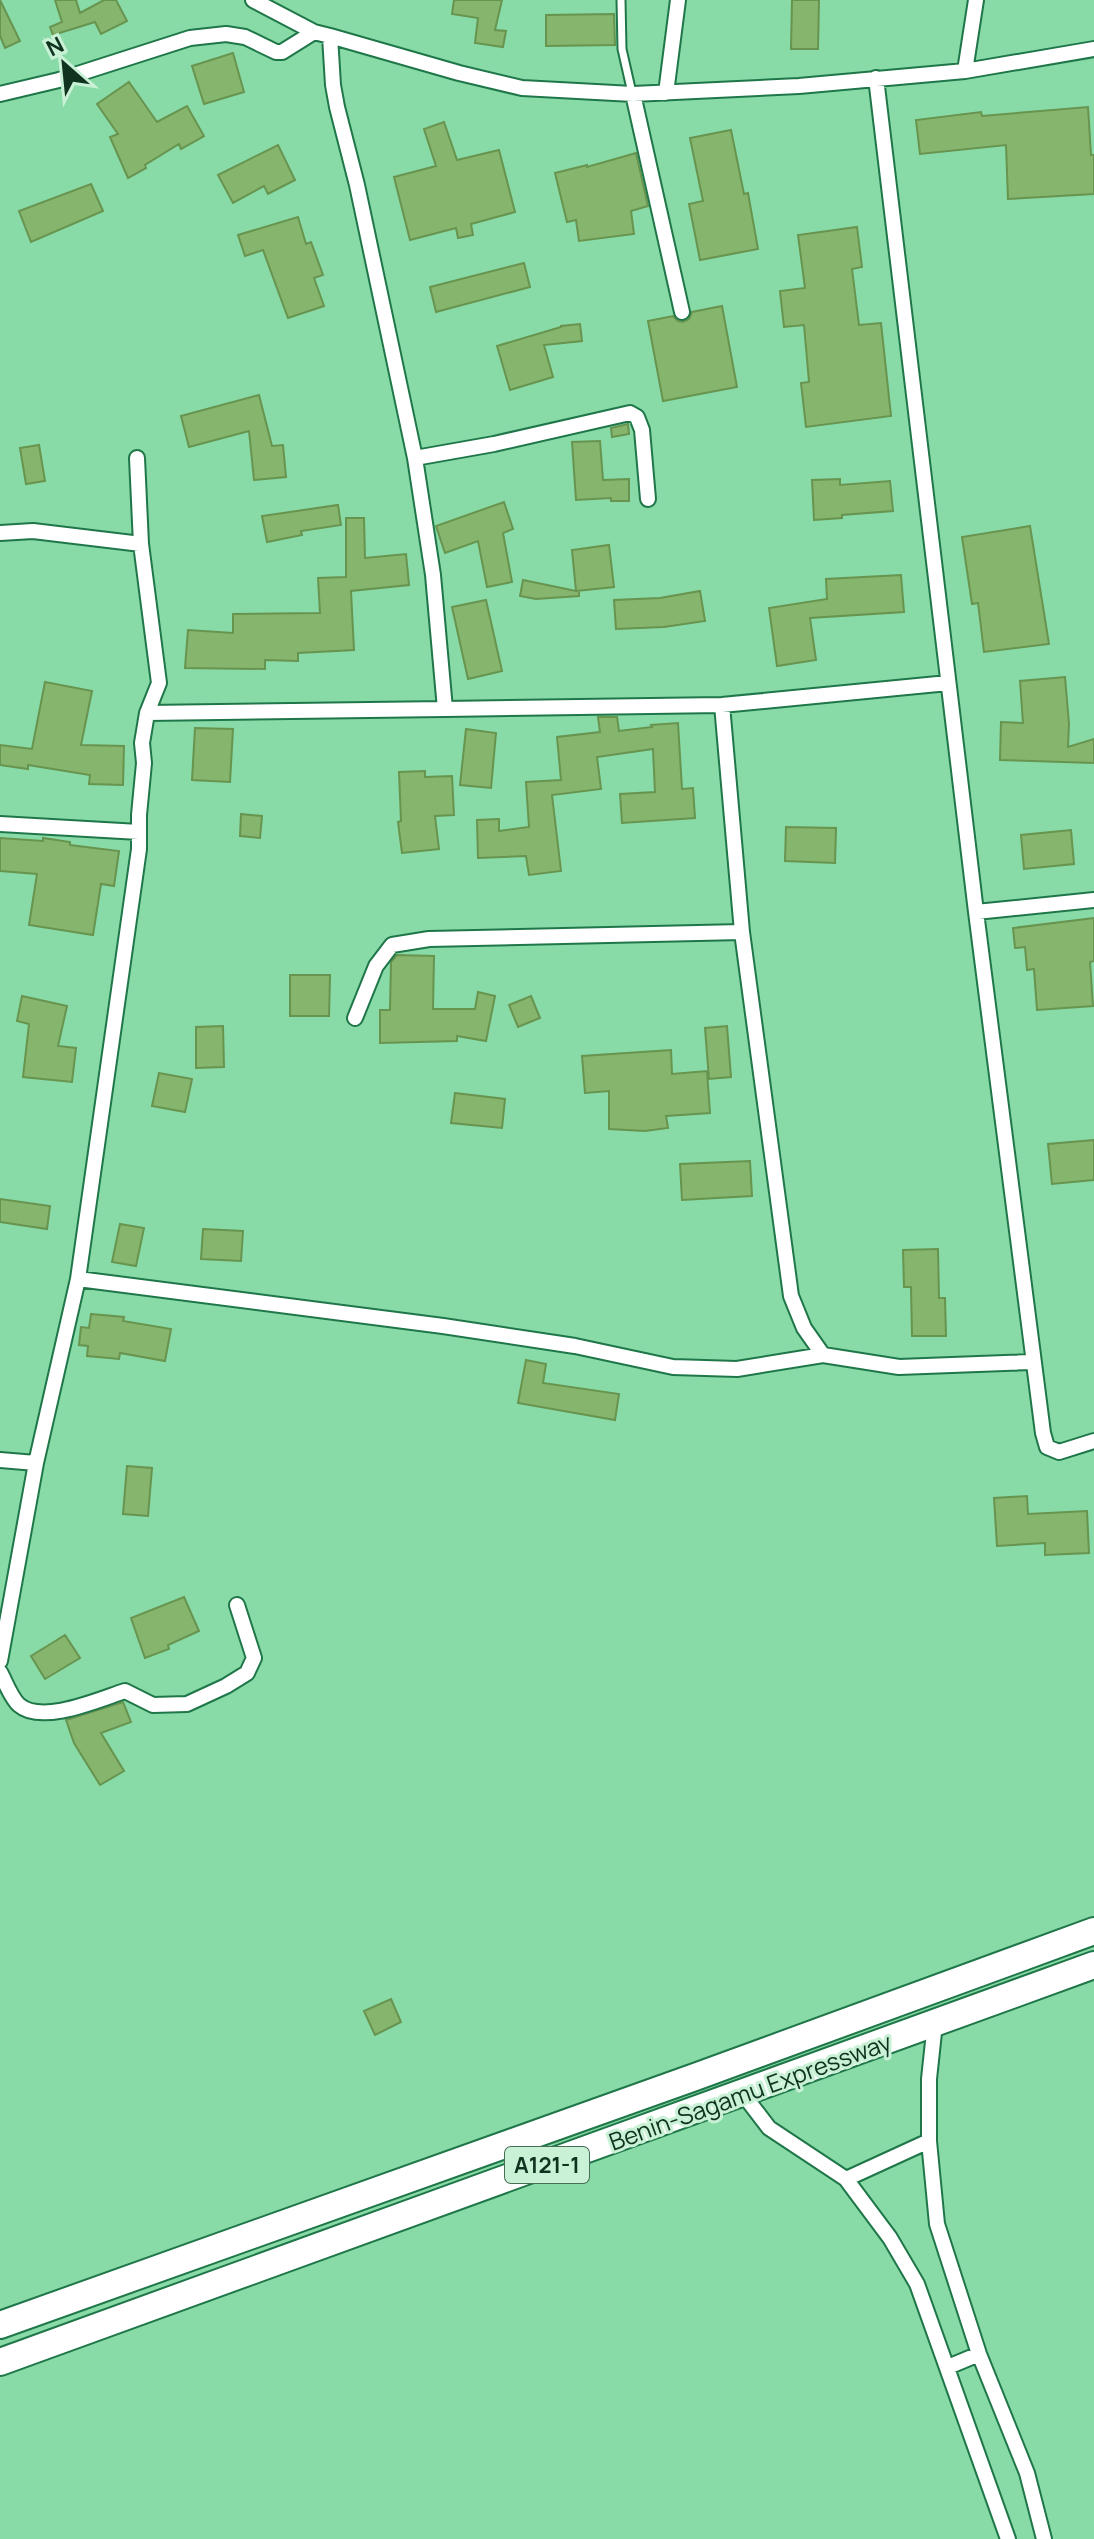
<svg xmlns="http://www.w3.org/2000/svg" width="1094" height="2539" font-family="Manrope,sans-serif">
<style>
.building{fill:#86b56e;stroke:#67944f;stroke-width:2}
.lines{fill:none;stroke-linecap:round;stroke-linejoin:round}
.lane-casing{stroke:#1f7749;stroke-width:11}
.street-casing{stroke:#1f7749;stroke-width:18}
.highway-casing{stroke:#1f7749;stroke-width:30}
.lane{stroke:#fff;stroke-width:7}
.street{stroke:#fff;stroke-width:14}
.highway{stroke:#fff;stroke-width:26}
.labels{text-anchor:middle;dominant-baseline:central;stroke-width:6;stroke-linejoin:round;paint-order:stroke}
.shield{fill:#c9f1d6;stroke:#486c56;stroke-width:2}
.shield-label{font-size:22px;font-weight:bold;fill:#10331f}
.street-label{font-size:24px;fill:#10331f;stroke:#c9f1d6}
</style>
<rect width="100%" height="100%" fill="#88daa6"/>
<!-- building -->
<path class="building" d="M0 0 20 41 5 48 0 36Z
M55 0H76L80 13 104 0H116L127 21 101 34 95 22 53 35 50 27 62 22Z
M454 0H502L495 30 506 31 503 47 475 43 478 18 452 14Z
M792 0H819L818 49H791Z
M614 14 615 45 546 46V15Z
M233 53 244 92 204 104 192 66Z
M129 82 157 122 187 106 204 136 181 149 179 144 145 165 146 168 128 178 110 137 118 134 97 104Z
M1088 107 1091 155H1094V194L1008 199 1006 145 920 154 916 120 981 112 982 116Z
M444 122 457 160 499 150 515 212 471 224 473 235 458 238 456 228 410 240 394 177 436 166 424 129Z
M731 130 744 194 748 193 758 249 700 260 689 204 703 201 690 138Z
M278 145 295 180 268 194 264 186 233 203 218 175Z
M636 153 648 206 631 211 634 234 579 241 576 220 567 222 555 173 587 165V167Z
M91 184 103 211 31 242 19 211Z
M298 217 306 244 311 242 323 275 314 278 324 306 288 318 263 250 245 256 238 235Z
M857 227 862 267 852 269 859 325 881 323 891 416 806 427 801 383 809 382 804 325 784 327 780 291 805 288 798 235Z
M524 263 530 287 436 312 430 287Z
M722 306 737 387 663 401 648 321 673 316 678 321 683 322 689 319 692 312Z
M580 324 582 341 544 345 553 377 510 390 497 346 561 327V326Z
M259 395 272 446 283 445 286 477 254 480 249 431 189 447 181 416Z
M628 424 629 434 612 437 611 428Z
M600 441 603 480 629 479V501H611V498L576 500 572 442Z
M39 445 45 481 26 484 20 448Z
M840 479V485L890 481 893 511 842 515V518L814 520 812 480Z
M504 502 513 529 503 533 512 582 487 587 478 541 445 553 436 526Z
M338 505 341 525 301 531 302 535 267 542 262 516Z
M346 518H364L365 558 406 554 409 585 351 591 354 650 298 653V661L265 660V669L185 668 188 630 233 633V614L320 613 318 578 346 577Z
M1030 526 1049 644 984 652 978 603 972 604 962 537Z
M609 545 614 587 576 591H579V596L536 599 520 596 523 580 576 591 572 550Z
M901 575 904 612 810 618 816 660 777 666 769 608 827 599 826 579Z
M700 591 705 621 664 627 616 629 614 600 660 598Z
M486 600 502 671 468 679 452 607Z
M1065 677 1069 724 1068 747 1094 739V763L1000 760 1001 722 1023 723 1020 681Z
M45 682 92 691 81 745 124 746 123 785 89 784 90 775 28 765V769L0 765V745L32 749Z
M598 717H617L619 731 652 727 651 725 678 723 682 789 693 788 695 818 622 823 620 794 655 792 653 749 597 757 601 789 552 795 561 871 529 875 526 856 478 858 477 820 499 819V831L529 827 526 782 561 780 557 737 600 732Z
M195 728 233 729 230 782 192 780Z
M466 729 496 733 491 788 460 785Z
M425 771V777L452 776 454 815 435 816 439 849 402 853 398 822 401 821 399 772Z
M241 814 262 816 260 838 240 836Z
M786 827 836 828 835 863 785 861Z
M1071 830 1074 864 1024 869 1021 835Z
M0 838 43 841V838L70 842V845L119 851 114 886 101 884 93 935 29 925 37 874 0 871Z
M1094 918V961L1090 962 1093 1006 1037 1010 1034 969 1027 970 1025 947 1015 948 1013 928Z
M397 955 434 956 433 1009H475L478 992 495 996 486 1041 457 1036V1041L380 1043V1010H390L391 962Z
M290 975H330L329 1016H290Z
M22 996 67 1006 58 1046 76 1048 72 1082 23 1077 29 1024 17 1021Z
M531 996 540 1018 518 1027 509 1005Z
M223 1026 224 1067 196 1068V1027Z
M727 1026 731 1077 709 1079 705 1028Z
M671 1050 672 1074 707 1071 710 1113 666 1116 668 1128 645 1131 609 1129V1091L585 1093 582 1056Z
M159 1073 192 1079 185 1112 152 1106Z
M455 1093 505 1099 502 1128 451 1123Z
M1094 1140V1180L1052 1184 1048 1144Z
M750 1161 752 1196 682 1200 680 1164Z
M0 1199 50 1206 47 1229 0 1222Z
M120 1224 144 1228 136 1266 112 1262Z
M203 1229 243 1231 241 1261 201 1259Z
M938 1249 939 1298H945L946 1336H912L911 1287H904L903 1250Z
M91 1314 124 1317 123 1321 171 1329 165 1361 120 1353 119 1359 87 1356 88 1346 79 1345 81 1327 89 1328Z
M526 1360 546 1364 543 1383 619 1394 615 1420 518 1403Z
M127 1466 152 1468 148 1516 123 1514Z
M1027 1496 1028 1514 1087 1511 1089 1553 1045 1555V1543L997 1546 994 1498Z
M184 1597 199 1631 168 1645 169 1649 145 1658 131 1618Z
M65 1635 80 1658 45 1679 31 1656Z
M123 1702 131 1722 101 1733 124 1771 100 1785 74 1743 66 1720Z
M391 1999 401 2022 375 2035 364 2011Z"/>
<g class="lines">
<!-- lane casing -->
<g class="lane-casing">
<path id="lane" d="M621 0 622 49 632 93"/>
</g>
<!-- street casing -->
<g class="street-casing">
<path id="street" d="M253 0 314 32 330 36 459 73 522 88 633 94 799 86 965 71 1094 49
M965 71 976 0
M876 78 976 912 1043 1433 1047 1447 1059 1452 1094 1441
M666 93 678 0
M0 94 59 80 190 38 226 34 245 37 276 52H282L314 32
M633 94 682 312
M137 458 141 544 159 683 147 713
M415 458 494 444 630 413 637 417 642 430 648 499
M0 533 33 531 141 544
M722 705 742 932 791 1296 804 1328 823 1355
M445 709 722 705 948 683
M0 824 139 832
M976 912 1094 900
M355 1018 376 966 392 945 429 939 742 932
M78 1279 443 1326 575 1346 673 1367 737 1369 823 1355 899 1367 1032 1362
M0 1460 36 1463
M0 1661 36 1463 78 1279 139 849V815L144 763 142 743 147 713 445 709 433 575 415 458 357 185 337 107 333 85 330 36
M0 1672C5 1681 11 1698 19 1705 42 1725 100 1699 125 1691L153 1705 187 1704 226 1686 247 1673 254 1658 237 1605
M935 2023 929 2079V2141L937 2224 979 2354 1027 2473 1044 2539
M743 2094 769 2128 846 2179 890 2238 917 2284 1008 2539
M846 2179 929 2141
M948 2367 979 2354"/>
</g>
<!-- highway casing -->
<g class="highway-casing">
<path id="highway" d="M0 2325 695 2077 1094 1931
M0 2362 1094 1965"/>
</g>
<!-- lane -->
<use href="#lane" class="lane"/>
<!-- street -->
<use href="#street" class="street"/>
<!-- highway -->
<use href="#highway" class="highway"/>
</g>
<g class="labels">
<!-- shield labels -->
<rect class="shield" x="505" y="2147" width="84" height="36" rx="6"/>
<g class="shield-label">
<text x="547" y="2165">A121-1</text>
</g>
<!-- street labels -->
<g class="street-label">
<text transform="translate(750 2091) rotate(-20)">Benin-Sagamu Expressway</text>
</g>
</g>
<!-- north arrow -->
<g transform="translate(64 64) rotate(333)" stroke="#c9f1d6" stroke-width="6" paint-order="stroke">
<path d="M0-6L14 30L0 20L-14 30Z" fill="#10331f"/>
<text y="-12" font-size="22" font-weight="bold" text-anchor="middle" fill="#10331f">N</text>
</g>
</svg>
